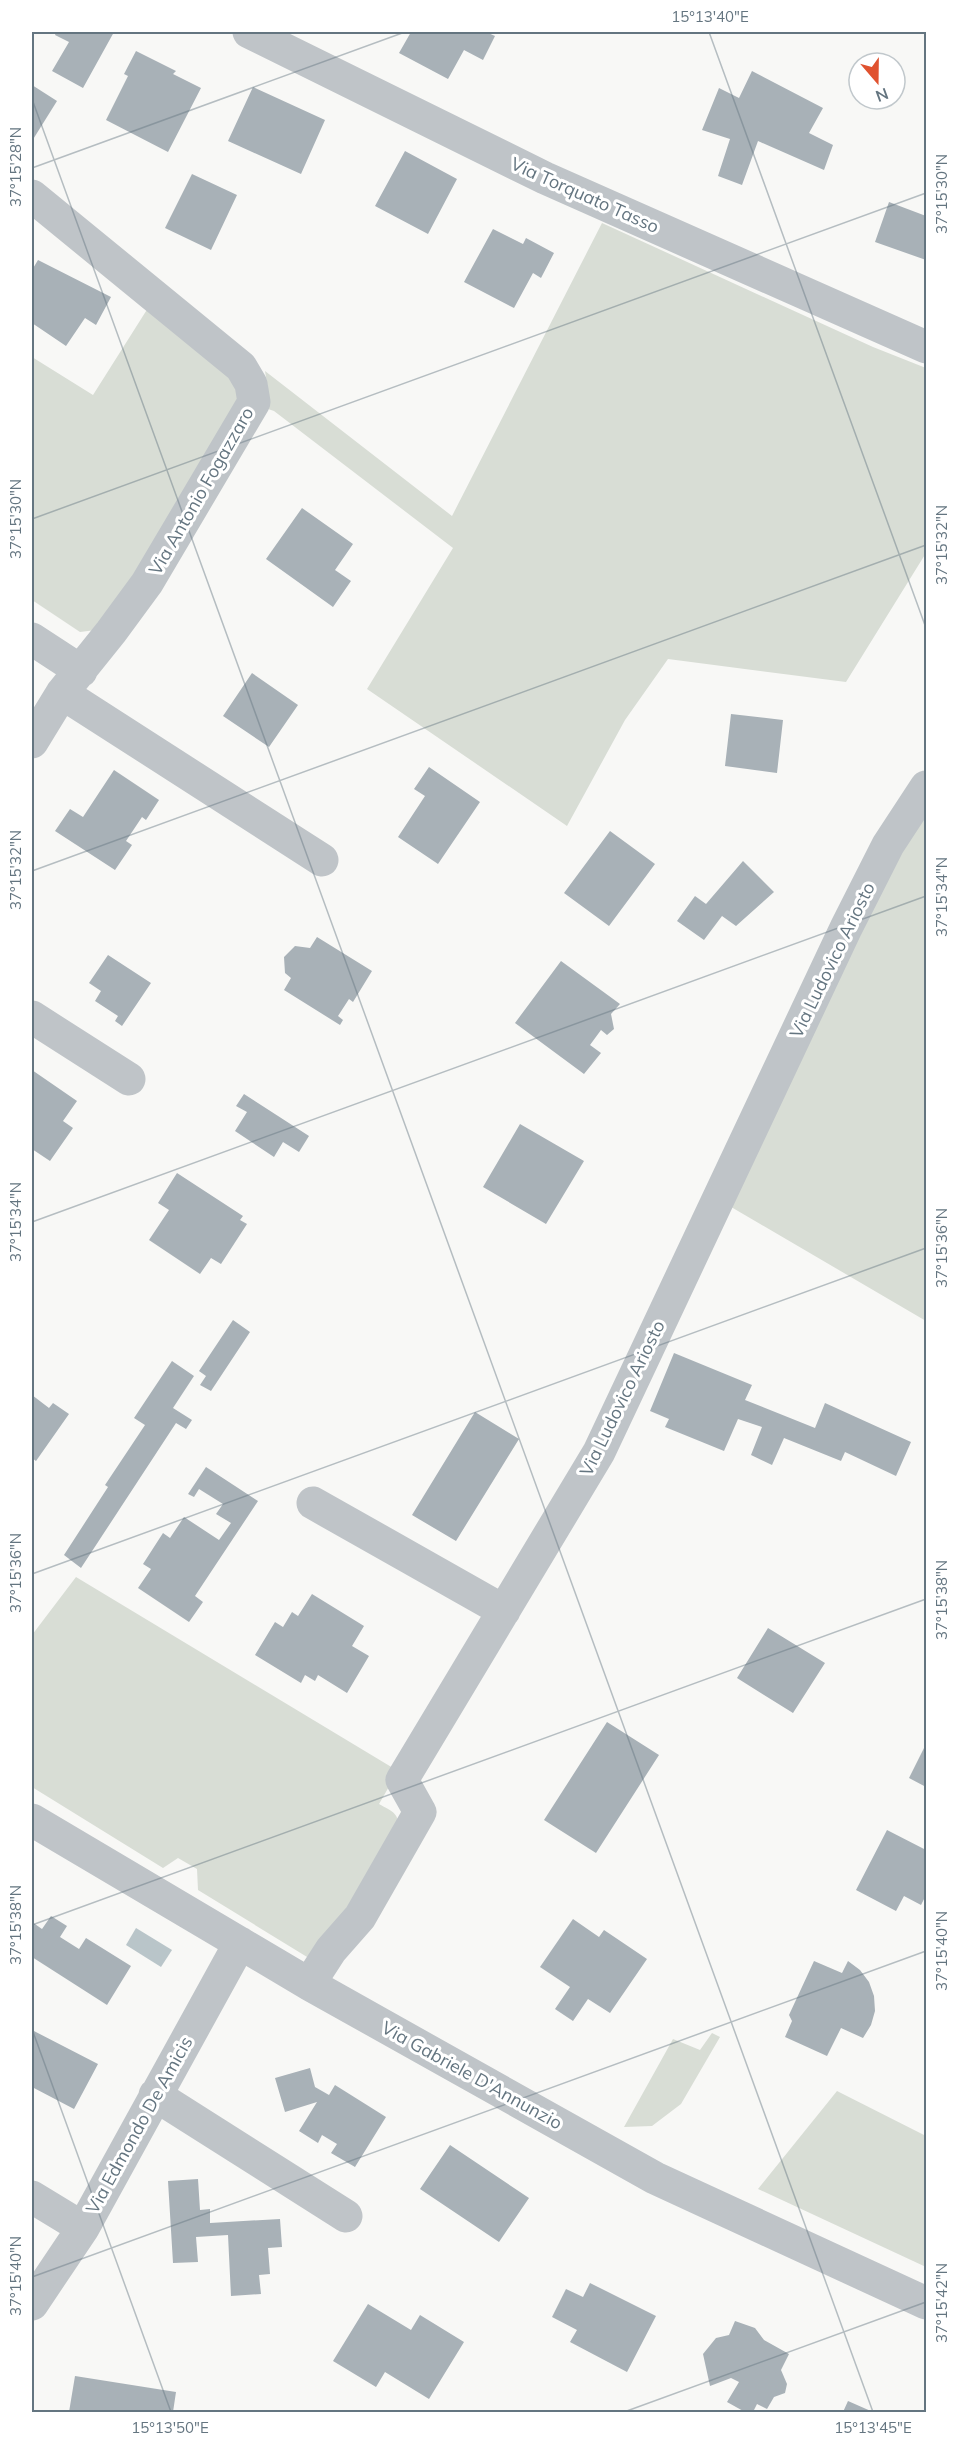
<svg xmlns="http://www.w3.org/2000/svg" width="958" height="2444" font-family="Mulish,sans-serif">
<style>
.green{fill:#d8ddd5}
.water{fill:#b9c5c9}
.building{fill:#a8b1b7}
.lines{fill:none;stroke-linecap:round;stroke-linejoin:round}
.minor{stroke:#bfc4c8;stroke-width:33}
.ticks{fill:none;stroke:#647580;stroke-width:1.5;stroke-opacity:0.45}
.labels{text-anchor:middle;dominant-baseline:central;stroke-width:6;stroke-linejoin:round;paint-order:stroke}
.street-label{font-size:18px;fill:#647580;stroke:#fff}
.neatline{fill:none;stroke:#647580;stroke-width:2}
.ticks-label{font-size:15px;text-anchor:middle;fill:#647580}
</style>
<rect width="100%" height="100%" fill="#f8f8f6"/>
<!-- green -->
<path class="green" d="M602 223 873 347 926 368V553L846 682 668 659 625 720 567 826 367 689 453 548 274 411 265 408 268 389 265 371 452 516Z
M148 308 234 376 240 395 181 504 96 630 80 632 32 600V357L93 395Z
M926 800V1321L726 1204Z
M76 1577 398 1771 379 1804C393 1812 400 1813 398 1831L312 1960 198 1890 197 1869 178 1858 163 1868 32 1787V1635Z
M712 2033 720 2037 681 2104 652 2126 624 2127 673 2039 700 2050Z
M837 2091 926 2136V2267L758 2189Z"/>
<!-- water -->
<path class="water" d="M136 1928 172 1950 161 1967 126 1945Z"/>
<!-- building -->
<path class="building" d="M56 32H114L83 88 52 71 69 42 55 35Z
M411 32H486L495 36 483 60 464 50 448 79 399 53Z
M136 51 176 71 173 74 201 88 168 152 106 120 128 76 124 74Z
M752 71 823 108 809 133 833 145 824 170 758 141 742 185 718 176 730 139 702 130 719 88 739 98Z
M32 85 57 101 32 141Z
M253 87 325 120 301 174 228 141Z
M405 151 457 179 428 234 375 206Z
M192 174 237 195 211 250 165 228Z
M889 202 926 216V260L875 242Z
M493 229 523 244 526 238 554 253 541 278 533 273 514 308 464 282Z
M38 260 111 297 96 325 85 318 66 346 32 323V270Z
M302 508 353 544 335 570 351 581 333 607 266 559Z
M252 673 298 705 269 747 223 716Z
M731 714 783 720 777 773 725 766Z
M429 767 480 802 438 864 398 837 425 796 414 789Z
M114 770 159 800 146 820 142 817 126 841 132 845 115 870 55 831 70 809 83 817Z
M610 831 655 864 609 926 564 893Z
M743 861 774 892 736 926 722 916 704 940 677 921 695 896 706 904Z
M317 937 372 971 353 1002 349 999 338 1016 343 1020 340 1025 284 990 291 978 285 973 284 957 295 946 310 948Z
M108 955 151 983 122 1026 115 1021 118 1016 95 1001 101 991 89 983Z
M561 961 620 1004 611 1014 614 1029 607 1035 601 1030 590 1045 601 1053 584 1074 515 1023Z
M32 1070 77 1101 63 1121 73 1128 50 1161 32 1149Z
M244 1094 309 1136 299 1152 283 1142 274 1157 235 1131 247 1112 236 1106Z
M520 1124 584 1161 546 1224 483 1187Z
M177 1173 243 1216 240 1220 247 1224 221 1264 211 1258 200 1274 149 1240 169 1210 158 1203Z
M233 1320 250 1332 211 1391 200 1385 206 1376 199 1371Z
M674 1353 752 1385 745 1400 815 1428 825 1403 911 1442 896 1476 845 1452 841 1461 784 1438 772 1465 751 1455 762 1427 738 1419 724 1451 665 1427 669 1419 650 1411Z
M172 1361 194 1376 173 1408 192 1420 186 1429 176 1423 81 1568 64 1555 108 1487 105 1485 145 1425 134 1418Z
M32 1395 49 1408 53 1403 69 1414 36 1461 32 1458Z
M475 1412 519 1439 456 1541 412 1515Z
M206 1467 258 1501 195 1596 203 1602 189 1622 138 1588 151 1569 143 1564 163 1533 170 1538 184 1517 219 1540 231 1523 216 1514 223 1504 199 1489 194 1497 188 1494Z
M312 1594 364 1626 352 1646 369 1656 347 1693 318 1675 315 1681 305 1675 301 1683 255 1655 275 1622 283 1627 292 1612 298 1616Z
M768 1628 825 1663 793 1713 737 1678Z
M607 1722 659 1755 596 1853 544 1820Z
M926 1744V1787L909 1778Z
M887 1830 926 1850V1895L921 1905 904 1896 896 1911 856 1890Z
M51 1916 67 1926 60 1937 79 1949 86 1938 131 1966 107 2005 32 1957V1922L42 1929Z
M573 1919 599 1937 604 1930 647 1959 610 2013 588 1999 573 2021 555 2009 570 1987 540 1967Z
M814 1961 842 1973 848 1961 860 1970 869 1982 874 1996 875 2011 871 2025 863 2038 841 2028 827 2056 785 2037 792 2021 789 2015Z
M32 2030 98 2064 74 2109 32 2087Z
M310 2068 315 2087 329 2095 335 2085 386 2117 355 2167 331 2153 337 2144 322 2135 318 2143 299 2131 317 2102 285 2112 275 2078Z
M450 2145 529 2198 499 2242 420 2189Z
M198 2179 200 2210 210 2209V2223L280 2219 282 2247 268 2248 270 2274 259 2275 261 2294 231 2296 228 2235 196 2237 198 2262 173 2263 168 2181Z
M590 2283 656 2316 627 2372 570 2342 577 2330 552 2317 566 2289 583 2297Z
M368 2304 411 2330 420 2315 464 2342 429 2399 385 2372 376 2387 333 2361Z
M735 2321 755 2328 764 2340 789 2354 781 2370 787 2384 785 2393 774 2397 767 2409 757 2404 753 2412H745L727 2402 739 2382 731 2378 710 2386 703 2354 716 2338 729 2335Z
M75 2376 176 2392 173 2412H69Z
M848 2401 873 2412H843Z"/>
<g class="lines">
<!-- minor -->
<path class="minor" d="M249 32 545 178 926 347
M32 196 241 367 251 384 254 402 147 583 111 632 62 693 32 742
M32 639 81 671
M62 693 322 860
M32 1017 129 1079
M313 1503 504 1611
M32 1820 309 1984 655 2178 926 2303
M309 1984 331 1950 360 1917 420 1812 402 1780 599 1452 846 928 888 845 926 787
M155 2095 346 2216
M32 2197 83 2228
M32 2304 83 2228 240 1943"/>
</g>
<!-- ticks -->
<path class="ticks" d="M709 32 926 628M32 99 873 2412M32 168 405 32M32 519 926 193M32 871 926 545M32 1222 926 896M32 1574 926 1248M32 1925 926 1599M32 2029 171 2412M32 2277 926 1951M624 2412 926 2302"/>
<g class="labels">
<!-- street labels -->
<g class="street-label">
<text transform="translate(585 195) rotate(24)">Via Torquato Tasso</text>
<text transform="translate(201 491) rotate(-60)">Via Antonio Fogazzaro</text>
<text transform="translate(832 960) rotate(-64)">Via Ludovico Ariosto</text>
<text transform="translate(622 1398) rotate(-64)">Via Ludovico Ariosto</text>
<text transform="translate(472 2075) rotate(29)">Via Gabriele D'Annunzio</text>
<text transform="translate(139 2125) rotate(-61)">Via Edmondo De Amicis</text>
</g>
</g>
<!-- border -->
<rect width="958" height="2444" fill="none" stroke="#ffffff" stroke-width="66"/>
<!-- north arrow -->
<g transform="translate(877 81) rotate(160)"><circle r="28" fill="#ffffff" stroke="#c1c8cc" stroke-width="1.5"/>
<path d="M0-4.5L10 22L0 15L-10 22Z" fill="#e0522f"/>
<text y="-9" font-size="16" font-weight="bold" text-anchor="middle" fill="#647580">N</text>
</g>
<rect x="33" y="33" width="892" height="2378" class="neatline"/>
<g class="ticks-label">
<text x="710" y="22">15°13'40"E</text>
<text transform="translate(16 167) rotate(-90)" y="5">37°15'28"N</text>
<text transform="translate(942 194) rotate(-90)" y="5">37°15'30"N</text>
<text transform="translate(16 519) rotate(-90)" y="5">37°15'30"N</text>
<text transform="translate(942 545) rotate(-90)" y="5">37°15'32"N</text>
<text transform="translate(16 870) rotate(-90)" y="5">37°15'32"N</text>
<text transform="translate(942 897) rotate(-90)" y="5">37°15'34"N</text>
<text transform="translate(16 1222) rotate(-90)" y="5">37°15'34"N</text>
<text transform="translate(942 1248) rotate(-90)" y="5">37°15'36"N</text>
<text transform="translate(16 1573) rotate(-90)" y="5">37°15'36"N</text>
<text transform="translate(942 1600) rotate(-90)" y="5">37°15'38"N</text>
<text transform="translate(16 1925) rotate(-90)" y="5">37°15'38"N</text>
<text transform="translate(942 1951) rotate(-90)" y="5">37°15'40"N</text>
<text transform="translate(16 2276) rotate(-90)" y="5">37°15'40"N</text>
<text transform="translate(942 2303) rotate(-90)" y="5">37°15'42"N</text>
<text x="170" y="2433">15°13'50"E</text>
<text x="873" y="2433">15°13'45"E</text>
</g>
</svg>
